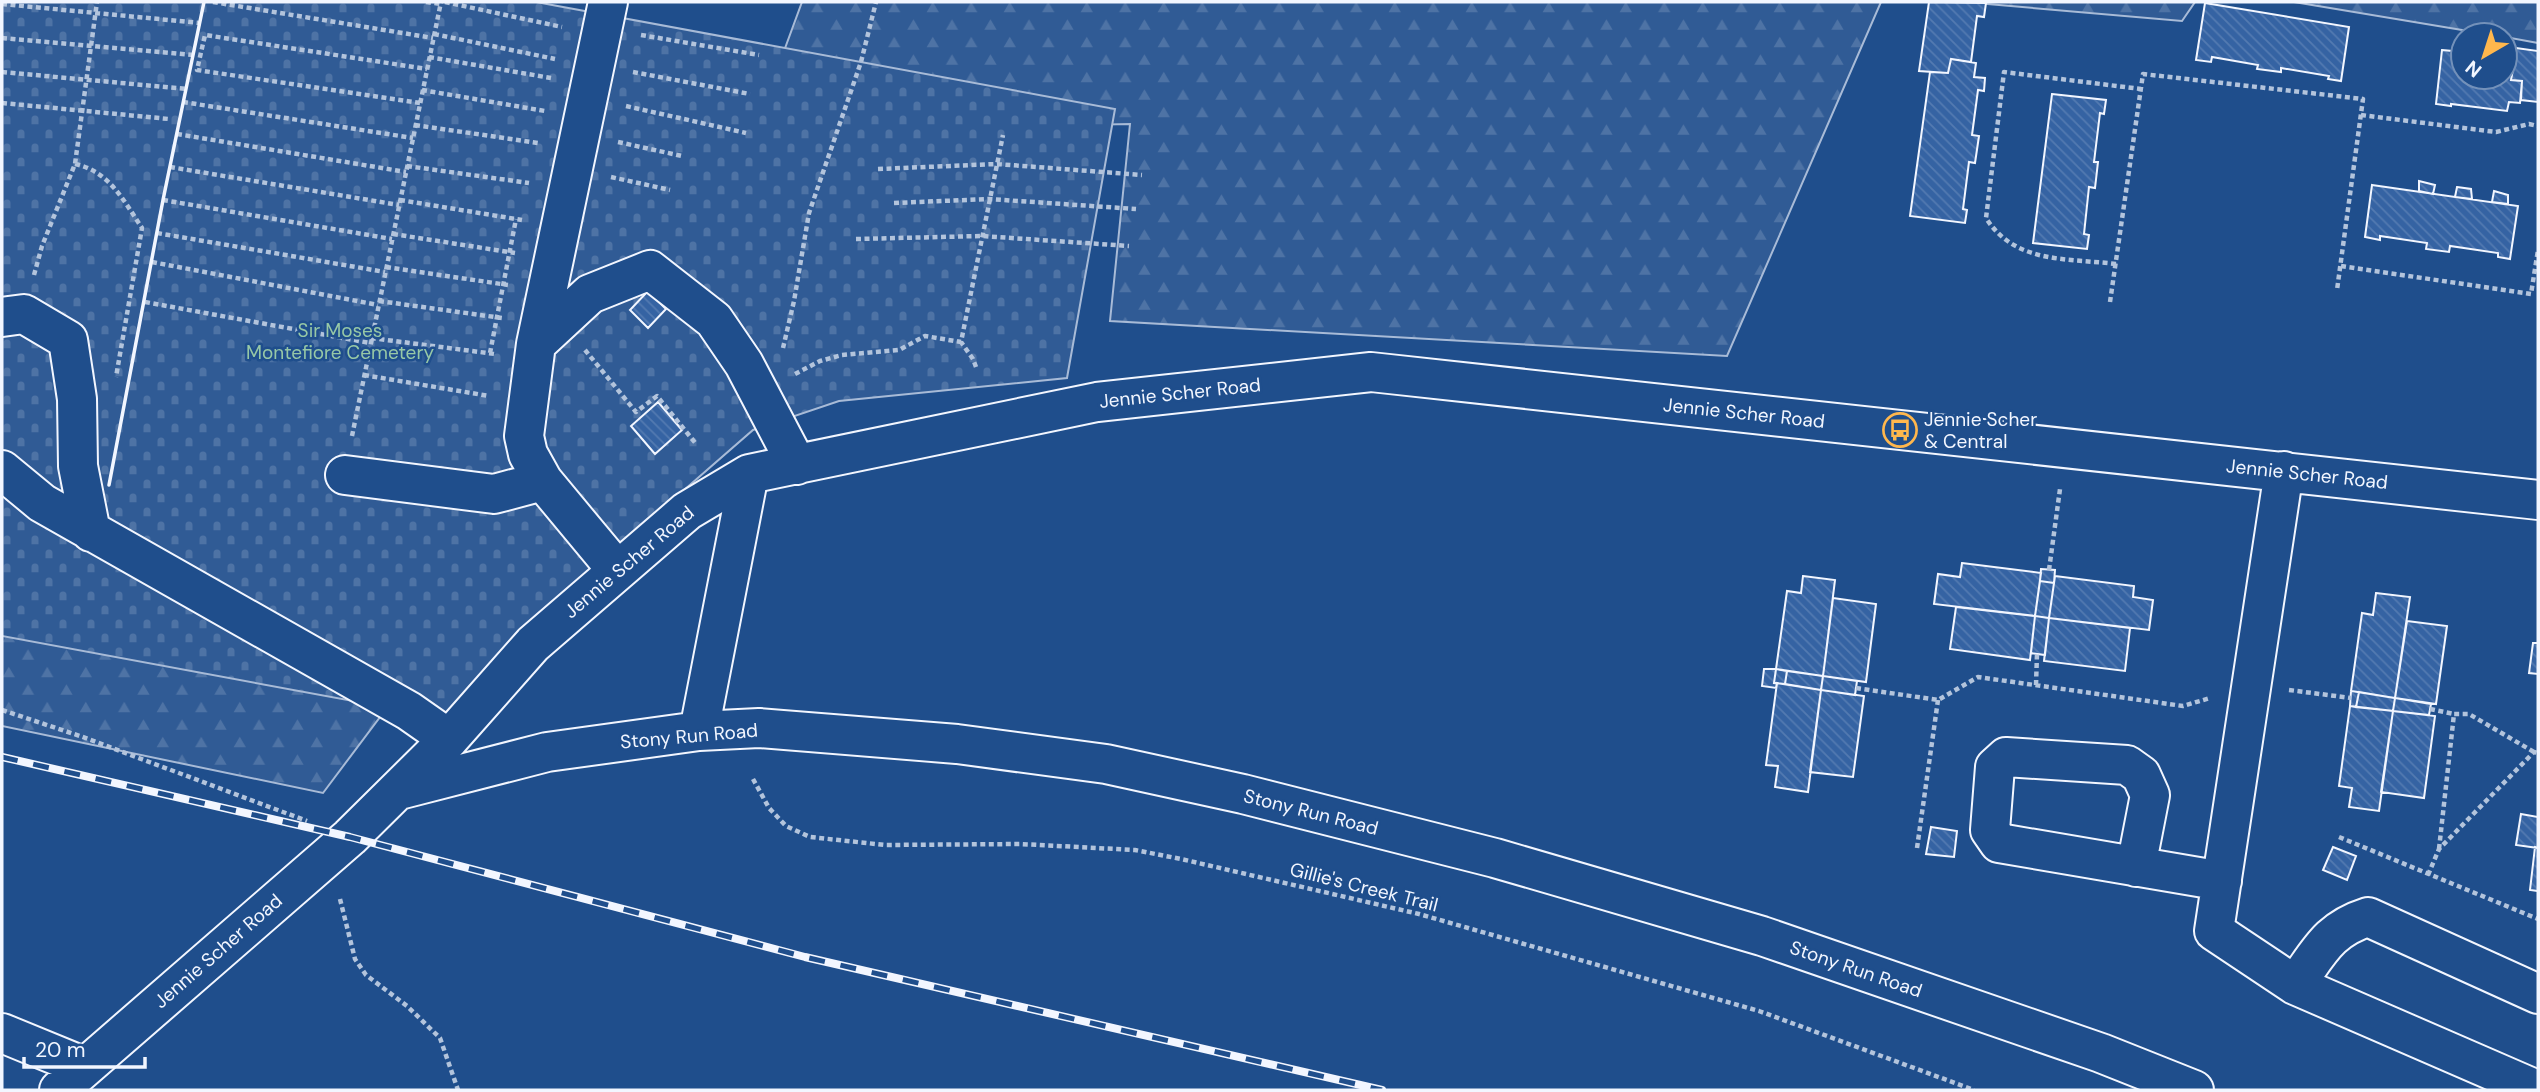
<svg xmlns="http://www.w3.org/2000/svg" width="2540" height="1092" font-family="'DM Sans',sans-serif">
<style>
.forest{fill:url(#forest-firs);stroke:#a8bbd7;stroke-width:2}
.cemetery{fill:url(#cemetery-stones);stroke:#a8bbd7;stroke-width:2}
.building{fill:url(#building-back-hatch);stroke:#f2f6ff;stroke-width:2}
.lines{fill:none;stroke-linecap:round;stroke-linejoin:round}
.minor-casing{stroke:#f2f6ff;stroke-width:42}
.path{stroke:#b3c4dc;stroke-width:4.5;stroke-dasharray:5 3.5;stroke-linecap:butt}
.minor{stroke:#1f4e8c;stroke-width:38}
.rail-casing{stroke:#f2f6ff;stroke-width:8}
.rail{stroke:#1f4e8c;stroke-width:5;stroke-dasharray:16;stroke-linecap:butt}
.wall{stroke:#f2f6ff;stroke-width:3.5}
.labels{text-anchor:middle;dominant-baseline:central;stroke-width:5;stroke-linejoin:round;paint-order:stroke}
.park-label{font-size:19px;fill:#97c8a6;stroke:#1f4e8c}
.street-label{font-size:19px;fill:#f2f6ff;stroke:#1f4e8c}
.poi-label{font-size:19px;fill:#f2f6ff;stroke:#1f4e8c;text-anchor:start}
</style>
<defs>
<pattern id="forest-firs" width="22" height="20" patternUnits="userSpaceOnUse" patternTransform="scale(1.75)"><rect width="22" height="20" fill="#305b95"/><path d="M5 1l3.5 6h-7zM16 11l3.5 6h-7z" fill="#4e73a5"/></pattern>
<pattern id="cemetery-stones" width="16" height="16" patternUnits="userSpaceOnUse" patternTransform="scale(1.75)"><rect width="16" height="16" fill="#305b95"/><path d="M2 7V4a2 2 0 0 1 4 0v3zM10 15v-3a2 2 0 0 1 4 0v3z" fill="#4e73a5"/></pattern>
<pattern id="building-back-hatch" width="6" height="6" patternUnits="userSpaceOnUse" patternTransform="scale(1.75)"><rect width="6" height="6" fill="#3563a3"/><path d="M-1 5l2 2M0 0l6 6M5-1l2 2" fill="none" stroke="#537ab1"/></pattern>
</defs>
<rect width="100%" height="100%" fill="#1f4e8c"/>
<!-- forest -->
<path class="forest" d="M802 2H1881L1727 356 1110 321 1130 124 884 129 726 209Z
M1964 2H2195L2182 21Z
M2294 2H2538V43L2505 37V35H2492Z
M2 491 380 717 323 793 2 726Z"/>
<!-- cemetery -->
<path class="cemetery" d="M2 2H536L1115 109 1067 378 839 401 753 430 606 558 445 718 2 636Z"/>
<!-- building -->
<path class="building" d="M1929 2 1986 3 1984 17 1977 16 1971 62 1951 59 1948 73 1919 71Z
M2205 3 2349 27 2341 81 2328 79 2329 76 2281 68V72L2257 69 2258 65 2212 57 2211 62 2196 60Z
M2516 48 2538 51V102L2521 100 2522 81 2511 80Z
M2442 50 2463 52V77H2505V57L2515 59 2511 80 2522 81 2520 103 2509 102 2507 111 2451 104V106L2436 104Z
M1951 59 1976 63 1974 77 1985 78 1984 91 1978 90 1972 135 1979 136 1975 163 1969 162 1963 209 1967 210 1965 223 1910 216 1930 72 1948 73Z
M2052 94 2106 100 2104 114 2100 113 2094 162H2098L2095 188 2089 187 2084 234 2089 235 2087 249 2033 243Z
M2419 181 2435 185 2433 194 2419 191Z
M2372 185 2518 206 2510 259 2498 257V253L2450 246 2449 252 2426 249 2427 243 2380 236V240L2365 237Z
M2457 187 2471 189 2472 199 2455 197Z
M2494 191 2508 195V204L2492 202Z
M648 291 666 309 648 328 630 310Z
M658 402 682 430 655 454 631 426Z
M1962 563 2041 573 2035 616 1934 604 1938 574 1960 577Z
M2041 569 2055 570 2054 583 2040 581Z
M1803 576 1835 580 1823 676 1776 669 1787 591 1801 593Z
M2055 576 2134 586 2133 597 2153 600 2149 630 2049 618Z
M2040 581 2054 583 2049 618 2035 616Z
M2376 593 2410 597 2395 698 2351 691 2362 613 2373 615Z
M1833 598 1876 604 1866 682 1823 676Z
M1956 607 2035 616 2030 660 1950 649Z
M2035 616 2049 618 2045 655 2031 653Z
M2049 618 2130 628 2125 671 2044 661Z
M2407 621 2447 626 2436 704 2395 698Z
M2533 643H2538V674L2529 673Z
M1764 669H1776L1774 683H1777L1776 688 1762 686Z
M1776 669 1787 671 1785 684 1774 683Z
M1787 671 1823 676 1821 690 1785 684Z
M1823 676 1857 681 1855 695 1821 690Z
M1777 683 1821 690 1808 792 1775 787 1778 766 1766 765Z
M1821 690 1864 696 1853 777 1810 772Z
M2351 691 2359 692 2356 707 2350 706Z
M2359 692 2395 698 2393 711 2356 707Z
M2395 698 2431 704 2429 715 2393 711Z
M2350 706 2393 711 2379 811 2349 807 2352 788 2339 786Z
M2393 711 2435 716 2424 798 2381 792Z
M2521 814 2538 817V848L2516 845Z
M1931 827 1957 831 1954 857 1926 854Z
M2333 847 2356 856 2347 880 2323 870Z
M2535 847 2538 848V891L2530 890Z"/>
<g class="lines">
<!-- minor casing -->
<g class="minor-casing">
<path id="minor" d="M2 317 24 314 68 340 77 399 78 466 91 532
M536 344 608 2
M2 470 42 503 409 711 449 739
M2284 471 2214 931 2295 985 2537 1090
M345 475 494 494 543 481
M617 570 543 481 528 454 524 436 536 344 590 294 650 270 714 320 744 364 797 465
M699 731 749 474
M399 790 547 752 699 731 759 728 957 744 1106 764 1243 794 1495 858 1762 936 2101 1053 2194 1090
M2136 867 2150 795 2141 775 2127 765 2006 757 1995 767 1990 830 1999 843 2222 881
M2295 985C2319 953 2327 930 2368 917L2538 994
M2 1033 85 1067
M59 1090 350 837 449 739 533 644 687 511 749 474 1097 402 1371 372 2538 500"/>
</g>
<!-- path -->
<path class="path" d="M213 2 433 38
M426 2 441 4
M445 2 562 27
M2 4 200 23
M434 34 555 59
M641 35 759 55
M2 38 194 55
M429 57 551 78
M2 72 187 89
M633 72 750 94
M422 90 545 111
M183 102 413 138
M2 103 169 119
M420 103 197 70 205 35 427 69
M626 106 746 133
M2361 115 2496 132 2529 124 2538 126
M415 125 538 143
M177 134 406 172
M618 142 682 156
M75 164C109 171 124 201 142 228L116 377
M407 166 529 183
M170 167 399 205
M878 169 997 164 1142 175
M611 177 670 190
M163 200 392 239
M400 200 522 220
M894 203 989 199 1136 209
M157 233 385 272
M393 234 515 253
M856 239 982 236 1129 246
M152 262 378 305
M2116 264C2067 258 2015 264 1986 218L2004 72 2141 89
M2341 266 2531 294 2538 250
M386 267 508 285
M34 275 42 246 75 164 97 2
M379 301 502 318
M145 302 370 343
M2110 302 2143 74 2363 99 2337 290
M371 338 495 354
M783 348 794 301 809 213 861 62 876 2
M585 350 636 412 657 396 697 445
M490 353 516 219
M976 367 973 359 961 342 1003 135
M795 374 820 361 842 355 899 350 925 336 961 342
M364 375 489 396
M352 436 441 2
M2049 570 2060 489
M2036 685 2037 654
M1856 688 1938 700 1978 677 2183 706 2210 698
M2289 690 2351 698
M2430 709 2454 714
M2 710 80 736 307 821
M753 779 769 808 786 826 810 837 885 845 1020 844 1135 850 1181 859 1419 914 1759 1011 1974 1090
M2339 837 2538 919
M1917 848 1938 700
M2439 849 2454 714H2469L2534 752
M2428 875 2439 849 2534 752 2538 753
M340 899 355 959 366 975 407 1006 440 1038 458 1090"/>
<!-- minor -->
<use href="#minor" class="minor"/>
<!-- rail casing -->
<g class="rail-casing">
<path id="rail" d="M2 757 350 837 805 957 1382 1090"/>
</g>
<!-- rail -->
<use href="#rail" class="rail"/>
<!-- wall -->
<path class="wall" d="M109 485 163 200 204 2"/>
</g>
<!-- icons -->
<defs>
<g id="bus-ring" transform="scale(1.75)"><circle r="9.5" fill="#1f4e8c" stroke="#ffb74d" stroke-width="1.5"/><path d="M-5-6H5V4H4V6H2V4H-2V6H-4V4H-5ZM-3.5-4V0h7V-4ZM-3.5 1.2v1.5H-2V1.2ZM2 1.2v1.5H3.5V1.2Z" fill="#ffb74d"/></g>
</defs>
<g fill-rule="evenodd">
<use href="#bus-ring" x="1900" y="430"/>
</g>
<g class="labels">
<!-- park labels -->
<g class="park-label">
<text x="340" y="330">Sir Moses<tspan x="340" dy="22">Montefiore Cemetery</tspan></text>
</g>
<!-- street labels -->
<g class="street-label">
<text transform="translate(1180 393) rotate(-6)">Jennie Scher Road</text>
<text transform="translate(1744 413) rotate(6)">Jennie Scher Road</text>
<text transform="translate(2307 474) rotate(6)">Jennie Scher Road</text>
<text transform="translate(629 562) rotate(-40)">Jennie Scher Road</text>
<text transform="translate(689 736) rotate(-5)">Stony Run Road</text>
<text transform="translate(1311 812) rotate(14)">Stony Run Road</text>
<text transform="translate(1364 887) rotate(14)">Gillie's Creek Trail</text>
<text transform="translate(218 951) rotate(-41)">Jennie Scher Road</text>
<text transform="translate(1856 969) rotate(19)">Stony Run Road</text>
</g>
<!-- poi labels -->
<g class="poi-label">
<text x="1924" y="419">Jennie Scher<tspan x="1924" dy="22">&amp; Central</tspan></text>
</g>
</g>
<!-- border -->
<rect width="2540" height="1092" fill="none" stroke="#f2f6ff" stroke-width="7"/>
<!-- north arrow -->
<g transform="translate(2484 56) rotate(219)"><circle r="33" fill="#1f4e8c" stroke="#7391ba" stroke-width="2"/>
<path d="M0-5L12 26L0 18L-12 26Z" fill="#ffb74d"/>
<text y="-10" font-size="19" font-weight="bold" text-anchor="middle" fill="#f2f6ff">N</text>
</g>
<!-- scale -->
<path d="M24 1057v10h121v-10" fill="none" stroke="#f2f6ff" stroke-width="3.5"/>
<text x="35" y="1057" font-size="21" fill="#f2f6ff" stroke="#1f4e8c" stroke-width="5" paint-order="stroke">20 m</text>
</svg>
